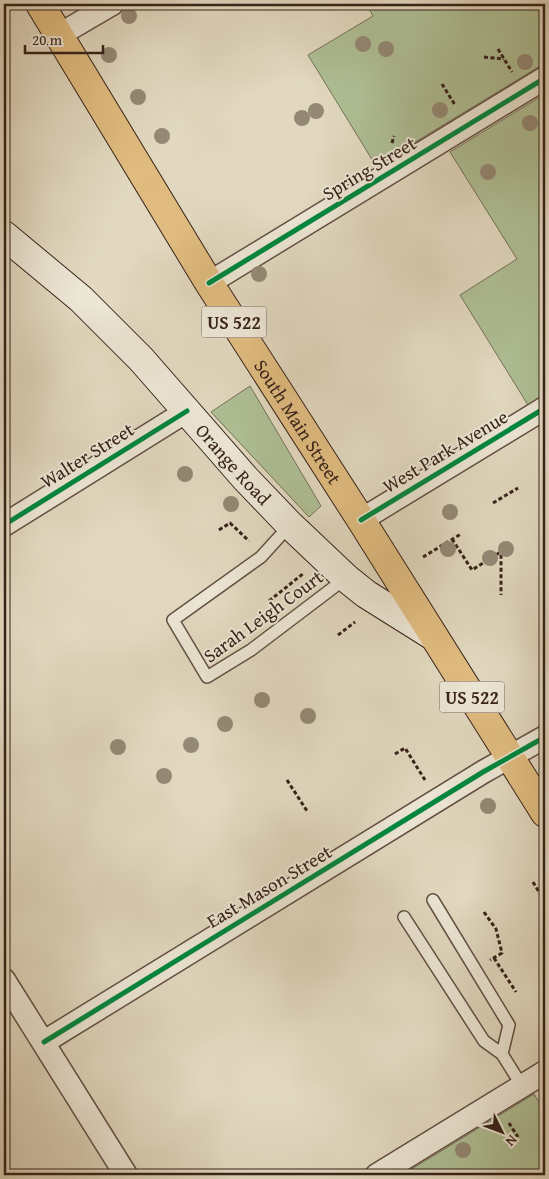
<svg xmlns="http://www.w3.org/2000/svg" width="549" height="1179" font-family="'Gentium Book Plus',serif">
<style>
.green{fill:#afbf95;stroke:#737058}
.lines{fill:none;stroke-linecap:round;stroke-linejoin:round}
.service-casing{stroke:#625043;stroke-width:14}
.minor-casing{stroke:#625043;stroke-width:25}
.secondary-casing{stroke:#37221a;stroke-width:30}
.primary-casing{stroke:#37221a;stroke-width:30}
.path{stroke:#37221a;stroke-width:3;stroke-dasharray:4 2.5;stroke-linecap:butt}
.service{stroke:#ece6d5;stroke-width:11}
.minor{stroke:#ece6d5;stroke-width:22}
.secondary{stroke:#ece6d5;stroke-width:28}
.primary{stroke:#e0bc80;stroke-width:28}
.cycleway-casing{stroke:#ece6d5;stroke-width:8}
.cycleway{stroke:#00873e;stroke-width:5}
.tree{fill:#948975}
.labels{text-anchor:middle;dominant-baseline:central;stroke-width:4;stroke-linejoin:round;paint-order:stroke}
.shield{fill:#ece6d5;stroke:#6d5d52;stroke-width:1}
.shield-label{font-size:18px;font-weight:bold;fill:#37221a}
.street-label{font-size:19px;fill:#37221a;stroke:#ece6d5}
</style>
<rect width="100%" height="100%" fill="#e1d8bf"/>
<filter id="stains"><feTurbulence type="fractalNoise" baseFrequency=".004" numOctaves="4"/><feColorMatrix values="0 0 0 0 .2 0 0 0 0 .09 0 0 0 0 .02 0 0 0 .5 -.17"/></filter>
<radialGradient id="worn" r=".72"><stop offset=".6" stop-color="#630" stop-opacity="0"/><stop offset="1" stop-color="#630" stop-opacity=".3"/></radialGradient>
<!-- green -->
<path class="green" d="M366 4H545V63L376 166 308 55 373 16Z
M545 94V394L528 405 460 295 517 259 450 152Z
M250 386 321 506 309 517 211 412Z
M534 1094 545 1112V1175H402Z"/>
<g class="lines">
<!-- service casing -->
<g class="service-casing">
<path id="service" d="M290 525 261 557 173 620 207 677 251 650 346 578
M433 900 509 1025 502 1054
M404 917 484 1041 502 1054 522 1086"/>
</g>
<!-- minor casing -->
<g class="minor-casing">
<path id="minor" d="M59 35 112 4
M209 283 545 78
M361 520 545 408
M4 525 187 411
M4 980 126 1175
M44 1042 483 772 545 737
M377 1175 545 1072"/>
</g>
<!-- secondary casing -->
<g class="secondary-casing">
<g id="secondary">
<path id="s1" d="M4 235 81 299 141 359 245 478 290 525 346 578 366 594 433 636"/>
</g>
</g>
<!-- primary casing -->
<g class="primary-casing">
<g id="primary">
<path id="s2" d="M40 4 209 283 361 520 545 813"/>
</g>
</g>
<!-- path -->
<path class="path" d="M498 49 512 72
M484 57 504 59
M442 84 455 105
M392 143 394 136
M493 503 518 488
M219 530 230 523 249 541
M452 539 472 570 499 553 501 555V595
M423 557 461 534
M269 601 304 573
M338 635 355 622
M395 754 405 748 425 780
M287 780 307 811
M533 882 545 902
M484 912 496 929 502 953 490 960
M494 958 516 992
M509 1123 518 1137"/>
<!-- service -->
<use href="#service" class="service"/>
<!-- minor -->
<use href="#minor" class="minor"/>
<!-- secondary -->
<use href="#secondary" class="secondary"/>
<!-- primary -->
<use href="#primary" class="primary"/>
<!-- cycleway casing -->
<g class="cycleway-casing">
<path id="cycleway" d="M209 283 545 78
M361 520 545 408
M4 525 187 411
M44 1042 483 772 545 737"/>
</g>
<!-- cycleway -->
<use href="#cycleway" class="cycleway"/>
</g>
<!-- trees -->
<g class="tree">
<circle cx="129" cy="16" r="8"/>
<circle cx="363" cy="44" r="8"/>
<circle cx="386" cy="49" r="8"/>
<circle cx="109" cy="55" r="8"/>
<circle cx="525" cy="62" r="8"/>
<circle cx="138" cy="97" r="8"/>
<circle cx="440" cy="110" r="8"/>
<circle cx="316" cy="111" r="8"/>
<circle cx="302" cy="118" r="8"/>
<circle cx="530" cy="123" r="8"/>
<circle cx="162" cy="136" r="8"/>
<circle cx="488" cy="172" r="8"/>
<circle cx="259" cy="274" r="8"/>
<circle cx="185" cy="474" r="8"/>
<circle cx="231" cy="504" r="8"/>
<circle cx="450" cy="512" r="8"/>
<circle cx="448" cy="549" r="8"/>
<circle cx="506" cy="549" r="8"/>
<circle cx="490" cy="558" r="8"/>
<circle cx="262" cy="700" r="8"/>
<circle cx="308" cy="716" r="8"/>
<circle cx="225" cy="724" r="8"/>
<circle cx="191" cy="745" r="8"/>
<circle cx="118" cy="747" r="8"/>
<circle cx="164" cy="776" r="8"/>
<circle cx="488" cy="806" r="8"/>
<circle cx="463" cy="1150" r="8"/>
</g>
<g class="labels">
<!-- shield labels -->
<g class="shield">
<rect x="201.5" y="306.5" width="65" height="31" rx="4"/>
<rect x="439.5" y="681.5" width="65" height="31" rx="4"/>
</g>
<g class="shield-label">
<text x="234" y="322">US 522</text>
<text x="472" y="697">US 522</text>
</g>
<!-- street labels -->
<g class="street-label">
<text transform="translate(369 168) rotate(-31)">Spring Street</text>
<text stroke="none"><textPath href="#s2" startOffset="491">South Main Street</textPath></text>
<text transform="translate(445 451) rotate(-31)">West Park Avenue</text>
<text transform="translate(87 455) rotate(-32)">Walter Street</text>
<text stroke="none"><textPath href="#s1" startOffset="325">Orange Road</textPath></text>
<text transform="translate(263 616) rotate(-36)">Sarah Leigh Court</text>
<text transform="translate(269 886) rotate(-31)">East Mason Street</text>
</g>
</g>
<!-- margin -->
<rect width="549" height="1179" fill="none" stroke="#e1d8bf" stroke-width="20"/>
<rect x="5" y="5" width="539" height="1169" fill="none" stroke="#37221a" stroke-width="2.5"/>
<rect x="10" y="10" width="529" height="1159" fill="none" stroke="#37221a"/>
<!-- north arrow -->
<g transform="translate(502 1132) rotate(132)" stroke="#ece6d5" stroke-width="4" paint-order="stroke">
<path d="M0-4L9 19L0 12L-9 19Z" fill="#37221a"/>
<text y="-8" font-size="14" font-weight="bold" text-anchor="middle" fill="#37221a">N</text>
</g>
<!-- scale -->
<path d="M25 45v8h78v-8" fill="none" stroke="#37221a" stroke-width="2.5"/>
<text x="32" y="45" font-size="15" fill="#37221a" stroke="#ece6d5" stroke-width="4" paint-order="stroke">20 m</text>
<rect width="100%" height="100%" filter="url(#stains)"/>
<rect width="100%" height="100%" fill="url(#worn)"/>
</svg>
